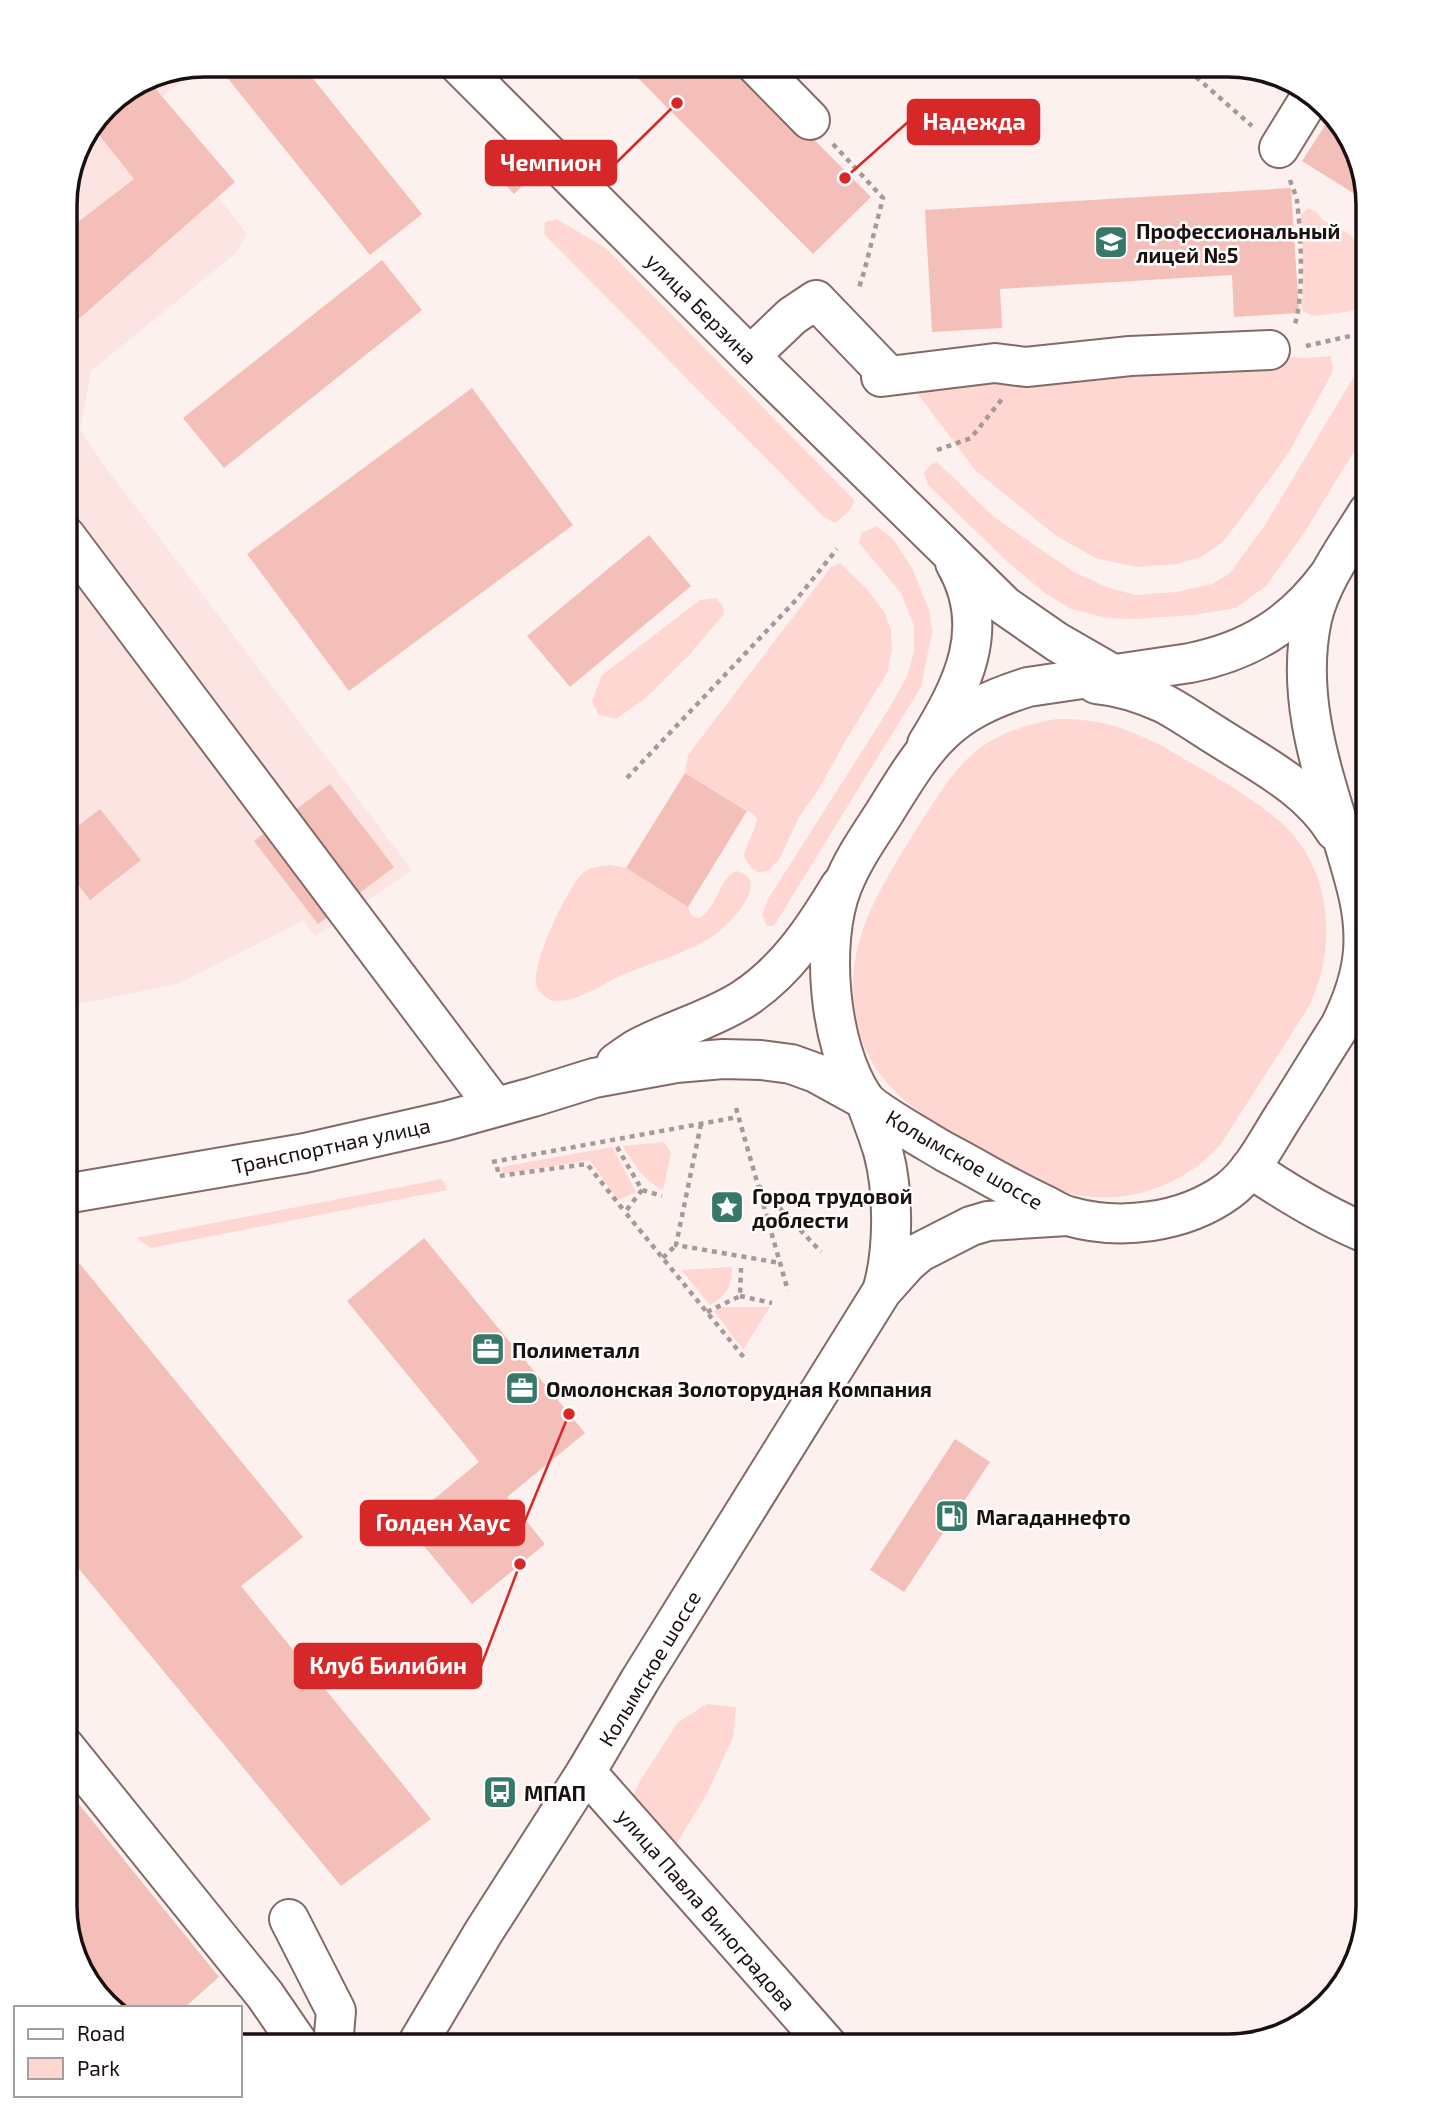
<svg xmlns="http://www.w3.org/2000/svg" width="1433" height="2111" font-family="'Exo 2',sans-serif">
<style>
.built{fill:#fbe4e1}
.green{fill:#fed7d3}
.building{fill:#f5bfb9}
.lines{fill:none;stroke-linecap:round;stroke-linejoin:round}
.minor-casing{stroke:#846a67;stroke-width:42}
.major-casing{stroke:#846a67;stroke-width:42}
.highway-casing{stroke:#846a67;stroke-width:42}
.path{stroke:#a59a98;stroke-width:4.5;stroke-dasharray:5 5;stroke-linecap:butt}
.minor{stroke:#fff;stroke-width:38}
.major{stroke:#fff;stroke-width:38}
.highway{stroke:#fff;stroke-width:38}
.labels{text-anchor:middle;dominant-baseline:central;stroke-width:5;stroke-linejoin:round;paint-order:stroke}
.poi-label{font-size:21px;font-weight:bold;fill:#1a100f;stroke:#fff;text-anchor:start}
.street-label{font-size:21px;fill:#1a100f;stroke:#fff}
.rim{fill:none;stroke:#1a100f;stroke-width:3.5}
.leader{fill:none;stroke:#d62828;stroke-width:2.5}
.callout-dot{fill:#d62828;stroke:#fff;stroke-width:2.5}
.callout{fill:#d62828;stroke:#d62828;stroke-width:2.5}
.callout-label{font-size:23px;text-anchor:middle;font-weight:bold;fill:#fff}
</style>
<rect width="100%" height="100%" fill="#fdf1ef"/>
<!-- built -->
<path class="built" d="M203 65 148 108 247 234 236 253 91 371 80 430 101 461 412 870 316 936 303 921 180 983 65 1007V196L76 151 106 106 152 75Z"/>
<!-- green -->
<path class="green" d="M1308 208 1316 212 1324 221 1351 235 1359 250 1366 270V291L1353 311 1313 316 1302 311 1303 257 1301 215Z
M557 219 607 249 855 501 847 513 835 523 824 517 544 234 545 222Z
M1368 353V429L1304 533 1266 586 1236 608 1193 615 1134 619 1107 618 1071 609 1045 593 1012 566 928 485 924 474 930 465 937 462 994 517 1074 572 1109 588 1136 595 1176 592 1212 584 1230 573 1265 525Z
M1258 356 1311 358 1331 356 1333 371 1289 452 1251 505 1223 542 1201 557 1177 564 1136 567 1095 558 1055 535 975 470 914 389Z
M877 526 893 539 912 568 929 610 932 632 921 687 774 926H767L762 915 768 899 885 715 907 677 914 651V626L901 593 859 543 861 533Z
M840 563 866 588 885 613 891 630 892 651 887 673 846 740 820 787 799 817 780 858 768 871 758 872 751 868 744 856C746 843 755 832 757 819L753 814 685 773 688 755 831 567Z
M716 598 723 606 724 614 690 654 646 698 616 719 599 715 592 701 602 675 700 600Z
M1056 719C1098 718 1127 728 1164 747 1202 770 1255 797 1286 827 1333 874 1337 951 1308 1008L1221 1144C1179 1191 1118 1208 1058 1191 1024 1182 994 1161 964 1142 908 1107 861 1076 854 1004 847 937 881 887 914 833 956 767 973 734 1056 719Z
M610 865 626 868 688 907 692 916 699 918C718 908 717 880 736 871 774 879 729 925 715 935 688 953 656 961 627 973 605 982 582 1000 558 1001 549 1001 540 995 537 987 529 967 566 891 581 875 589 867 599 866 610 865Z
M664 1142 671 1153 663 1190C644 1181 634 1164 623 1146Z
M612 1147 636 1192 618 1200 590 1160 503 1174 501 1167Z
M442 1179 447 1190 151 1248 136 1238Z
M732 1267C733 1286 726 1296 710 1305L681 1270Z
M722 1307H770L743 1350 714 1311Z
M707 1704 736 1707 733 1737 707 1794 673 1849 654 1858 627 1848 617 1828 640 1781 678 1722Z"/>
<!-- building -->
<path class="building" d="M227 65H302L422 214 370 255 221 70Z
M625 65H740L871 197 813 254Z
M173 71 154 87 235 182 65 331V232L134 179 92 126 106 106 152 75Z
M1331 116 1350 135 1363 187 1358 196 1302 161Z
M513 172 524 184 514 194 502 181Z
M1291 188 1299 313 1234 317 1232 275 1000 289 1002 328 932 332 925 210Z
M382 260 422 310 224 468 183 418Z
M472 388 573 525 349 691 247 554Z
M649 535 691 586 570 687 527 636Z
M685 773 747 811 688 907 626 868Z
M330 784 394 867 318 924 254 841Z
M100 809 141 860 90 900 65 868V836Z
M424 1238 585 1433 507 1497 545 1544 472 1604 405 1523 479 1462 347 1301Z
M80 1264 303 1537 241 1586 431 1819 341 1886 65 1552V1269Z
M955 1439 990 1462 904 1592 870 1570Z
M65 1787 219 1977 184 2008H113L83 1976 65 1906Z"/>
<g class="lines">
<!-- minor casing -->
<g class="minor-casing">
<path id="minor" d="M459 65 750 356 1005 606 1057 642 1130 684
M756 65 810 120
M1279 148 1311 96
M750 356 792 316 816 300 889 376
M881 377 995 363 1026 367 1130 356 1270 350
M65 535 495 1107
M927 744C962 687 993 628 955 563
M1250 1168C1287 1193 1326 1217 1368 1234
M65 1747 265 1995 300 2046
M586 1772 828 2046
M289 1919 336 2011 333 2046"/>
</g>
<!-- major casing -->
<g class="major-casing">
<path id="major" d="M616 1063C623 1058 631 1052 638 1048 672 1030 710 1020 742 1000 786 972 814 929 840 886
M65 1194 305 1153 446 1121 533 1097 594 1078 676 1063 723 1059 761 1060 791 1064 816 1073 865 1100C871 1117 878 1134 883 1151 894 1191 894 1252 882 1291
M416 2046 483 1933 586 1772 640 1680 882 1291 907 1263 920 1252 971 1226 988 1221 1067 1216"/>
</g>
<!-- highway casing -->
<g class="highway-casing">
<path id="highway" d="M1329 575C1293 624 1250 651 1190 663L1028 687C944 713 927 744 883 815 868 838 852 861 842 887 820 943 829 1046 863 1097 871 1110 929 1142 945 1152 978 1169 1010 1189 1043 1204 1051 1208 1060 1214 1068 1216 1120 1231 1184 1223 1228 1191 1251 1174 1266 1144 1281 1120 1301 1089 1320 1057 1340 1026 1352 1002 1361 978 1363 951 1366 914 1355 881 1345 847 1323 773 1295 698 1312 619 1321 580 1348 545 1368 512
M1096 684C1118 686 1143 694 1163 703 1184 714 1203 728 1223 740 1264 766 1309 789 1335 831"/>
</g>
<!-- path -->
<path class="path" d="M1160 65 1196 77 1208 65
M1196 77 1252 126
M833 144 883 198 864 272 858 291
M1290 180C1292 187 1296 194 1297 201 1301 232 1304 295 1295 324
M1306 346 1368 332
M937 450 971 438 1002 399
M627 778 796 600 837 549
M736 1108 788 1291
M701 1124 676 1245 780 1263
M617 1147 642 1190 662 1196
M492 1162 738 1117
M497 1167 499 1176 587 1164 625 1212
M759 1186 821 1252
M642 1190 625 1212 746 1360
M663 1258 676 1245
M740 1296 772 1303
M707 1312 740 1296 741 1268"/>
<!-- minor -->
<use href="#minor" class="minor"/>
<!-- major -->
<use href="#major" class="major"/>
<!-- highway -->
<use href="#highway" class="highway"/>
</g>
<!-- icons -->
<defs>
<g id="university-square" transform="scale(1.75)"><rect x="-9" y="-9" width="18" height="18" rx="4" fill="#377868" stroke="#fff"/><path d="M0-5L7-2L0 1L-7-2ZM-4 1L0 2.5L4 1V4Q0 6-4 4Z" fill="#fff"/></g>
<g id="sight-square" transform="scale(1.75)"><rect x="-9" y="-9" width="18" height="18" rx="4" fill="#377868" stroke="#fff"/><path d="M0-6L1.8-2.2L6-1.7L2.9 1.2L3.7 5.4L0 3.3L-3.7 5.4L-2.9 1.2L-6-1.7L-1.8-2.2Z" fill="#fff"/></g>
<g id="office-square" transform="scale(1.75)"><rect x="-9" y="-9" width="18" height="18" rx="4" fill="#377868" stroke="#fff"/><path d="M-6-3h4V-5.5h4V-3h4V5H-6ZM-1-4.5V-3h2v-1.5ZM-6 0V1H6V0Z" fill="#fff"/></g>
<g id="fuel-square" transform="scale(1.75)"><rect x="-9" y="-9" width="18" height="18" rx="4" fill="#377868" stroke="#fff"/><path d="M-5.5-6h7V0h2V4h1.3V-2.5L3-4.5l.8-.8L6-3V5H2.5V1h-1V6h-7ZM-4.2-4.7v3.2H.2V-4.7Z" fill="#fff"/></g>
<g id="bus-square" transform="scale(1.75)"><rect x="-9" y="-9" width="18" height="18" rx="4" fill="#377868" stroke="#fff"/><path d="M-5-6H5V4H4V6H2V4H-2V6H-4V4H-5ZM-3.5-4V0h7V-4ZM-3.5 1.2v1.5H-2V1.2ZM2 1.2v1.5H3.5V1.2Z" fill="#fff"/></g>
</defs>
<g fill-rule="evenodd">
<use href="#university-square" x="1111" y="242"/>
<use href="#sight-square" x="727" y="1207"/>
<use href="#office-square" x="488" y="1349"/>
<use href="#office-square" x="522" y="1388"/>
<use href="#fuel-square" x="952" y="1516"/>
<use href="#bus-square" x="500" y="1792"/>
</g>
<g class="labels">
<!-- poi labels -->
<g class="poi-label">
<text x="1136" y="230">Профессиональный<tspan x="1136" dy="24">лицей №5</tspan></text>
<text x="752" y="1195">Город трудовой<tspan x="752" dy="24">доблести</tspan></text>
<text x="512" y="1349">Полиметалл</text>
<text x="546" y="1388">Омолонская Золоторудная Компания</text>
<text x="976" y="1516">Магаданнефто</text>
<text x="524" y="1792">МПАП</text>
</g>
<!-- street labels -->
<g class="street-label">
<text transform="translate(702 308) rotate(45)">улица Берзина</text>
<text transform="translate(331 1145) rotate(-12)">Транспортная улица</text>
<text transform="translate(965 1159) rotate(30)">Колымское шоссе</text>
<text transform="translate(649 1668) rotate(-59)">Колымское шоссе</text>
<text transform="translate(707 1909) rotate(49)">улица Павла Виноградова</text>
</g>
</g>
<!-- crop -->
<path d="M0 0H1433V2111H0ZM205 77H1228A128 128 0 0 1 1356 205V1906A128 128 0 0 1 1228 2034H205A128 128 0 0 1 77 1906V205A128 128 0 0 1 205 77Z" fill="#fff" fill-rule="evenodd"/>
<path class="rim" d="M205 77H1228A128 128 0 0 1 1356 205V1906A128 128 0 0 1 1228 2034H205A128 128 0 0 1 77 1906V205A128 128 0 0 1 205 77Z"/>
<!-- callouts -->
<path class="leader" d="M845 178L908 122M677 103L616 163M569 1414L524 1523M520 1564L481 1666"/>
<g class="callout-dot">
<circle cx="845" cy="178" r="7"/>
<circle cx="677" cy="103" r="7"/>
<circle cx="569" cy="1414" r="7"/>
<circle cx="520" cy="1564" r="7"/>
</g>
<g class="callout">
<rect x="908" y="100" width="131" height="44" rx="7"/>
<rect x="486" y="141" width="130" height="44" rx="7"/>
<rect x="361" y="1501" width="163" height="44" rx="7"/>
<rect x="295" y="1644" width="186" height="44" rx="7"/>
</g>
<g class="callout-label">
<text x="974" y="130">Надежда</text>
<text x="551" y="171">Чемпион</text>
<text x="443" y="1531">Голден Хаус</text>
<text x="388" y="1674">Клуб Билибин</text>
</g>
<!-- legend -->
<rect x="14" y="2006" width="228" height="91" fill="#ffffff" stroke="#a39f9f" stroke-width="2"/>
<rect x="28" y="2029" width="35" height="10" fill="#ffffff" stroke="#a39f9f" stroke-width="2"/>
<text x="77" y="2041" font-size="21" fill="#1a100f">Road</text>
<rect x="28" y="2058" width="35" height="21" fill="#fed7d3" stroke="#a39f9f" stroke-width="2"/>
<text x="77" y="2076" font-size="21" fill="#1a100f">Park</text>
</svg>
